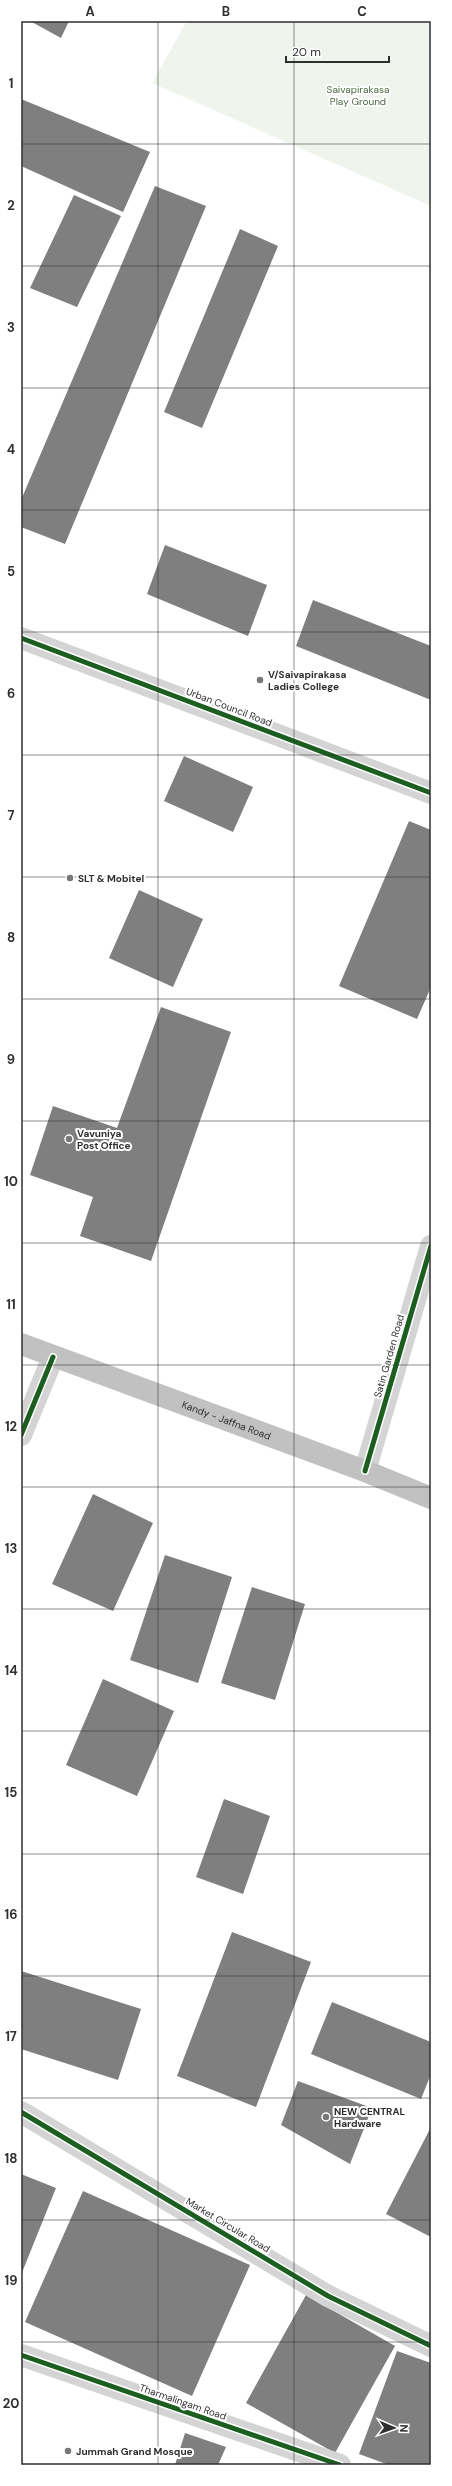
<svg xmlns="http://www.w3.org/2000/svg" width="452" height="2486" font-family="'DM Sans',sans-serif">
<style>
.green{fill:#eff4ec}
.building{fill:#7f7f7f}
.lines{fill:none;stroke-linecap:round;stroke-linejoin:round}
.street{stroke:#d4d4d4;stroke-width:22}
.highway{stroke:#c1c1c1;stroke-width:22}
.cycleway-casing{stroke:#fff;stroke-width:8}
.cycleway{stroke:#1b5e20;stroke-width:5}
.grid{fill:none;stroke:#2f2f2f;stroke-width:1;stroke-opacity:0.55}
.poi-dot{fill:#787878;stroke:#fff;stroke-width:1.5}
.labels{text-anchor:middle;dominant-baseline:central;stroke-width:4;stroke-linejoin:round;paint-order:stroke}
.park-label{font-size:10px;fill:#4b673f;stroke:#fff}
.poi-label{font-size:10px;font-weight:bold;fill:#2f2f2f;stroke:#fff;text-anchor:start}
.street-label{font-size:10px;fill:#2f2f2f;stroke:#fff}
.neatline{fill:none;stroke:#2f2f2f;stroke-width:1.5}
.grid-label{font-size:13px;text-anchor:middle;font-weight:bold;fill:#2f2f2f}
</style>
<rect width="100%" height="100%" fill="#fff"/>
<!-- green -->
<path class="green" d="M187 21H431V206L152 83Z"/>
<!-- building -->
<path class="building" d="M30 21H69L61 38Z
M21 99 150 152 123 212 21 166Z
M155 186 206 206 65 544 21 527V500Z
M74 195 121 216 77 307 30 288Z
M240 229 278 246 202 428 164 412Z
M165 545 267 585 248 636 147 594Z
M313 600 431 646V700L296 646Z
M184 756 253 787 233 832 164 801Z
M409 821 431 830V987L417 1019 339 986Z
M139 890 203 919 173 987 109 958Z
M161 1007 231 1032 151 1261 80 1236 93 1197 30 1175 53 1106 117 1128Z
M93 1494 153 1523 113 1611 52 1584Z
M165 1555 232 1577 198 1683 130 1660Z
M252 1587 305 1604 275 1700 221 1683Z
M103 1679 174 1711 137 1796 66 1765Z
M224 1799 270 1816 243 1894 196 1877Z
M232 1932 311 1962 256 2107 177 2076Z
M21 1971 141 2009 118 2080 21 2049Z
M332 2002 431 2042V2074L421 2099 311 2054Z
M298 2081 372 2108 350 2164 281 2125Z
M431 2127V2237L386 2214Z
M21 2174 56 2188 21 2275Z
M83 2191 250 2265 192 2396 25 2322Z
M306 2295 395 2346 335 2453 246 2403Z
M397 2351 431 2363V2465H389L359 2454Z
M185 2433 226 2447 218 2465H175Z"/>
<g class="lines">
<!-- street -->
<path class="street" d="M21 638 431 793
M21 1435 53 1357
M365 1471 431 1246
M21 2112 328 2296 431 2346
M21 2355 340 2465"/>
<!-- highway -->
<path class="highway" id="s1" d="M21 1344 365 1471 431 1498"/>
<!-- cycleway casing -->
<g class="cycleway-casing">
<path id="cycleway" d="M21 638 431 793
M21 1435 53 1357
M365 1471 431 1246
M21 2112 328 2296 431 2346
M21 2355 340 2465"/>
</g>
<!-- cycleway -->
<use href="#cycleway" class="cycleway"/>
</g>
<!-- grid -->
<path class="grid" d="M158 21V2465M294 21V2465M21 144H431M21 266H431M21 388H431M21 510H431M21 632H431M21 755H431M21 877H431M21 999H431M21 1121H431M21 1243H431M21 1365H431M21 1487H431M21 1609H431M21 1731H431M21 1854H431M21 1976H431M21 2098H431M21 2220H431M21 2342H431"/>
<!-- markers -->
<g class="poi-dot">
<circle cx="260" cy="680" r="4"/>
<circle cx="70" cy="878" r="4"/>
<circle cx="69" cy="1139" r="4"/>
<circle cx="326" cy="2117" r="4"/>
<circle cx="68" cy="2451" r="4"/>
</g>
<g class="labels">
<!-- park labels -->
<g class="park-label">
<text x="358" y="89">Saivapirakasa<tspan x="358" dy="12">Play Ground</tspan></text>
</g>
<!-- poi labels -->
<g class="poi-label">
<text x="268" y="674">V/Saivapirakasa<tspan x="268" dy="12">Ladies College</tspan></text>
<text x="78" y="878">SLT &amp; Mobitel</text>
<text x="77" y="1133">Vavuniya<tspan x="77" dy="12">Post Office</tspan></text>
<text x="334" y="2111">NEW CENTRAL<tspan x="334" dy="12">Hardware</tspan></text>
<text x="76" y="2451">Jummah Grand Mosque</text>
</g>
<!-- street labels -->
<g class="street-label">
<text transform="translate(229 707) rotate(21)">Urban Council Road</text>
<text transform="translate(389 1356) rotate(-74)">Satin Garden Road</text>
<text stroke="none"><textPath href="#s1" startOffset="219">Kandy - Jaffna Road</textPath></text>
<text transform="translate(228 2225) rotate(31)">Market Circular Road</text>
<text transform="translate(183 2402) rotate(19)">Tharmalingam Road</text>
</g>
</g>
<!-- border -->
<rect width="452" height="2486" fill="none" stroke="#ffffff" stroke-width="44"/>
<!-- north arrow -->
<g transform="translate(394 2428) rotate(92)" stroke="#ffffff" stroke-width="3" paint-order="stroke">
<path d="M0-3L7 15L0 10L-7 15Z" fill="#2f2f2f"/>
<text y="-6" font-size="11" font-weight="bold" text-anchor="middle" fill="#2f2f2f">N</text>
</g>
<!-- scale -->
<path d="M286 56v6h103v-6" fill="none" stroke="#2f2f2f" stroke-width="2"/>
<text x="292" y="56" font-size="12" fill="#2f2f2f" stroke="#ffffff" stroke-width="3" paint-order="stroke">20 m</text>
<rect x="22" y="22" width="408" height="2442" class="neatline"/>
<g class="grid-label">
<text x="90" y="16">A</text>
<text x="226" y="16">B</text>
<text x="362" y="16">C</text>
<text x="11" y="88">1</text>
<text x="11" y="210">2</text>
<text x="11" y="332">3</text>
<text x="11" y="454">4</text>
<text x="11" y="576">5</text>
<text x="11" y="698">6</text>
<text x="11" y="820">7</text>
<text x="11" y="942">8</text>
<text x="11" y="1064">9</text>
<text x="11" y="1186">10</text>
<text x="11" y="1309">11</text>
<text x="11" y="1431">12</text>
<text x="11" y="1553">13</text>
<text x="11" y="1675">14</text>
<text x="11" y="1797">15</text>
<text x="11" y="1919">16</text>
<text x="11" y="2041">17</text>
<text x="11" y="2163">18</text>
<text x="11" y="2285">19</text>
<text x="11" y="2408">20</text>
</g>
</svg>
